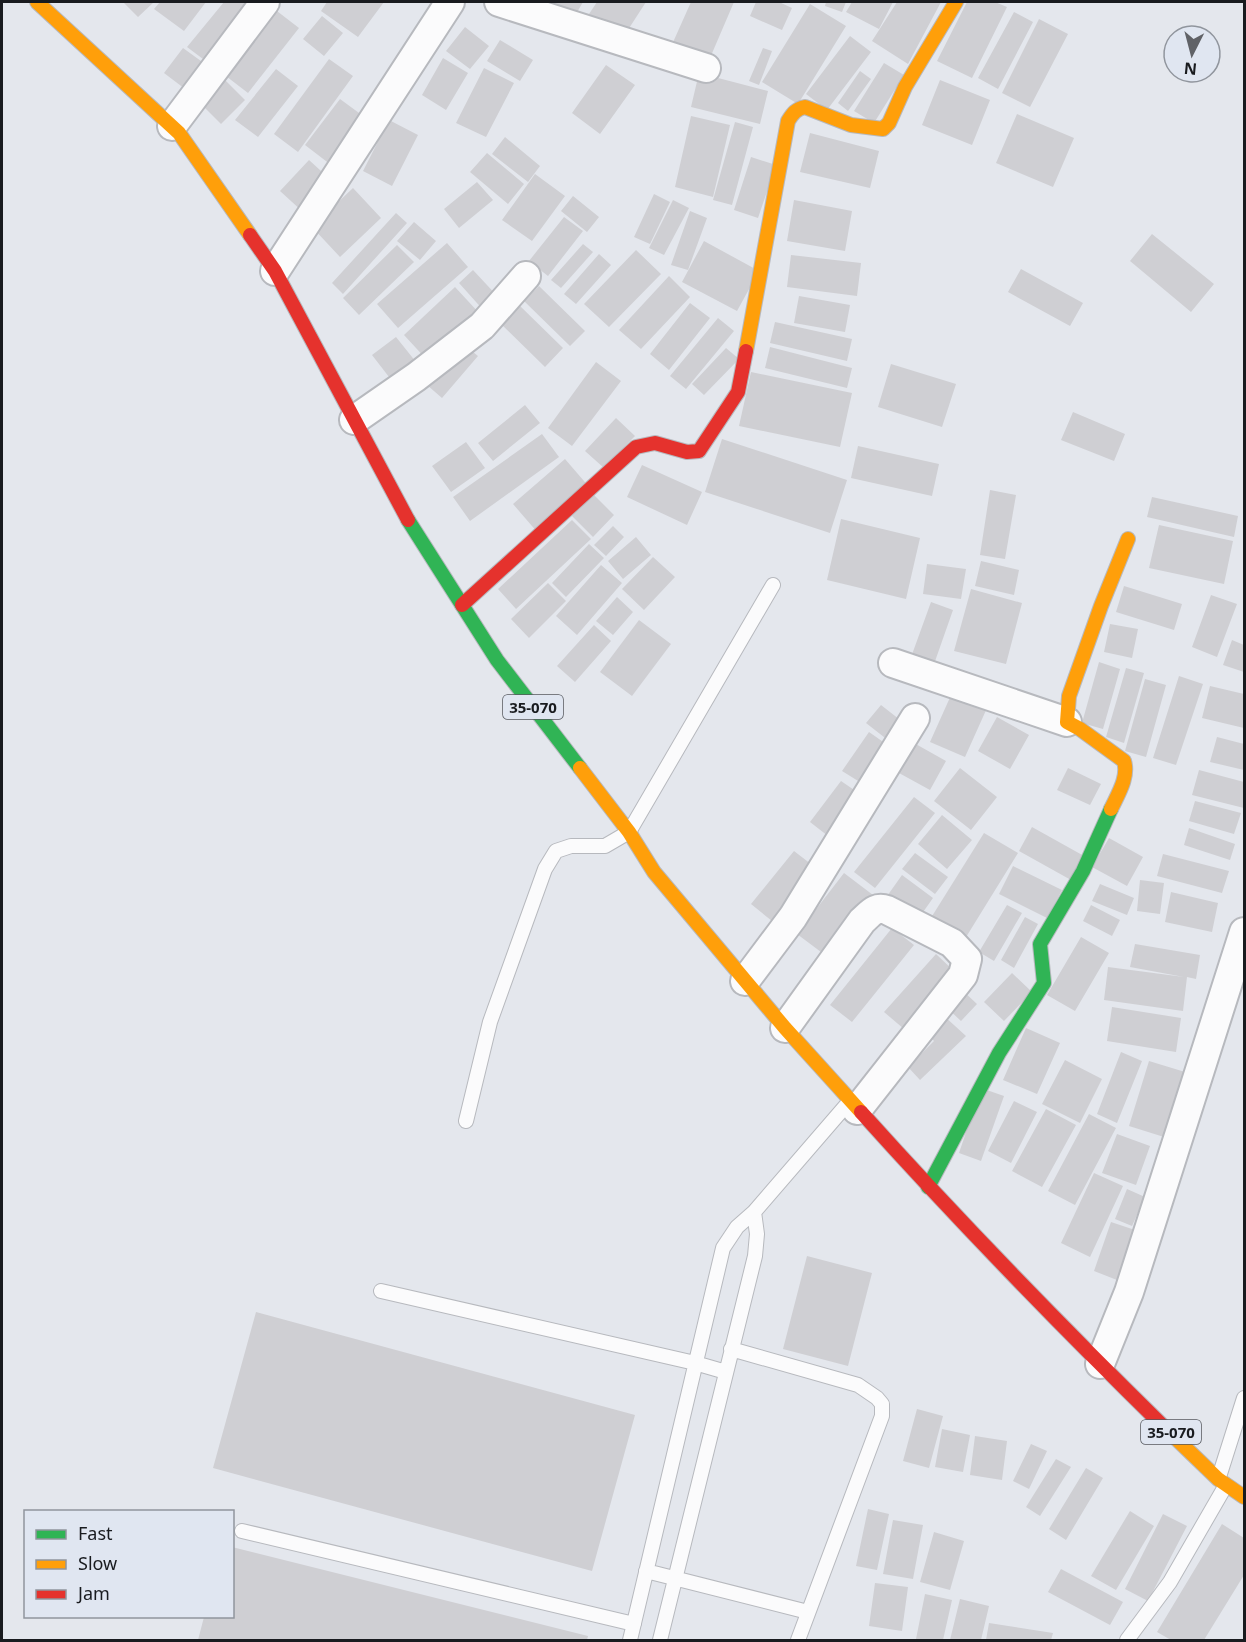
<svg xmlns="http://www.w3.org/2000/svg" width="1246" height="1642" font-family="'Noto Sans',sans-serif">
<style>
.building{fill:#cfcfd3}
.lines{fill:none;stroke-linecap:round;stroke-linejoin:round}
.lane-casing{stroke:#b7b9be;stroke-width:16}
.street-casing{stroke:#b7b9be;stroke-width:32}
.fast-casing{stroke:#b7b9be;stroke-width:16}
.slow-casing{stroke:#b7b9be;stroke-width:16}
.jam-casing{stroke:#b7b9be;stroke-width:16}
.lane{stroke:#fbfbfc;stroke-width:14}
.street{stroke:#fbfbfc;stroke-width:28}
.fast{stroke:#30b455;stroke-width:14}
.slow{stroke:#ff9f0a;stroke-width:14}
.jam{stroke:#e5322d;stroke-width:14}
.labels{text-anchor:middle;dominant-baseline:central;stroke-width:4.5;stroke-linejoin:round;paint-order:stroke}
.shield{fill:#e0e6f1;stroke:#55585e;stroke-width:1.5}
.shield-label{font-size:15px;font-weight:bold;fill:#191b1f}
</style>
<rect width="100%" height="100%" fill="#e4e7ed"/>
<!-- building -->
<path class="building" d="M123 2H154L138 17Z
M160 2H206L184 31 154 9Z
M224 2H250L211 65 187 47Z
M327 2H384L358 37 321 11Z
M556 2H583L572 21 552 9Z
M597 2H646L624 36 589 14Z
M691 2H734L707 65 670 49Z
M756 2H779L792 8 782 30 750 16Z
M826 2H846L842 12 825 6Z
M852 2H893L879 29 846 12Z
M897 2H941L908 64 872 41Z
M967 2H995L1007 7 972 78 937 61Z
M810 4 846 26 798 104 762 82Z
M273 8 299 28 248 93 222 73Z
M1014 12 1033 22 998 89 978 78Z
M322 16 343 33 324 56 303 39Z
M1039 19 1068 34 1030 107 1002 93Z
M465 27 489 46 470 69 446 51Z
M850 36 871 52 827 110 806 94Z
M500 40 533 60 520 81 487 61Z
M183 48 212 69 193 95 164 73Z
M763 48 772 51 759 85 749 81Z
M443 58 468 73 446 110 422 95Z
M329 59 353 76 298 152 274 134Z
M884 63 904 75 874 123 854 111Z
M606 65 635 85 600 134 572 113Z
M484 68 514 83 486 137 456 123Z
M276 69 298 86 258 137 235 120Z
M860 71 871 79 848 111 838 103Z
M699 73 768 91 760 124 691 107Z
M219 74 245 100 221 124 195 98Z
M940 80 990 100 972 145 922 125Z
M340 99 370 121 335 168 305 145Z
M1017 114 1074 138 1053 187 996 163Z
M691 116 730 125 713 197 675 187Z
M389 120 418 135 392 186 363 171Z
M735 122 753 127 732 205 713 200Z
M810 133 879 151 870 188 800 172Z
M505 137 540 166 528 182 492 154Z
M487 153 524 184 508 204 470 172Z
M751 157 776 165 758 218 734 210Z
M309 160 332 181 303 212 280 191Z
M535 174 565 196 532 241 502 220Z
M477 182 493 200 459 228 444 209Z
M353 188 381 218 340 257 312 227Z
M654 194 670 202 650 244 634 237Z
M573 196 599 217 587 232 561 211Z
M673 200 689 208 664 255 649 248Z
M794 200 852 211 845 251 787 241Z
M690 211 707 218 688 270 671 265Z
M396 213 407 223 343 294 332 283Z
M564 217 583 231 548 276 529 261Z
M414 222 436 241 420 260 397 241Z
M1152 234 1214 284 1191 312 1130 261Z
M704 241 759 271 737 311 682 282Z
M447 243 468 267 398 328 377 304Z
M583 244 593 252 561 288 551 280Z
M397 245 414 262 359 315 343 298Z
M636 250 661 274 609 327 584 304Z
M599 254 611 265 576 304 564 294Z
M791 255 861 263 857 296 787 287Z
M1021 269 1083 303 1070 326 1008 292Z
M473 270 500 299 485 312 459 283Z
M669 276 690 297 641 349 619 330Z
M539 286 585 331 570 346 524 301Z
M455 287 480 314 428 361 404 335Z
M799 296 850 305 845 332 794 323Z
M690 303 710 318 669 370 650 354Z
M518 304 563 348 545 367 500 323Z
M718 318 734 331 686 389 670 376Z
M775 322 852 339 847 361 770 343Z
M396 337 420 367 396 386 372 355Z
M463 344 478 356 442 398 427 385Z
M770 347 852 368 847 388 765 368Z
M726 348 739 359 704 395 692 384Z
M596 362 621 381 572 446 548 428Z
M891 364 956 384 942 427 878 407Z
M751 372 852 393 840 447 739 426Z
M525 405 540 423 493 461 478 443Z
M1073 412 1125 434 1114 461 1061 440Z
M616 418 635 436 604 468 585 451Z
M542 434 559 457 470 521 453 497Z
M722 439 847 480 830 533 705 492Z
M466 442 485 468 451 492 432 466Z
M858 446 939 464 932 496 851 478Z
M565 459 590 488 538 533 513 504Z
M642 465 702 492 687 525 627 497Z
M990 490 1016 495 1005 559 980 555Z
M593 494 614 515 593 537 572 516Z
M1152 497 1238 516 1234 537 1147 517Z
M841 519 920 538 906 599 827 580Z
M572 520 591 539 516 609 498 589Z
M1159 525 1233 541 1224 584 1149 568Z
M613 526 624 537 606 556 594 545Z
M636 537 651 555 623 579 608 561Z
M589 544 604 558 566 597 552 583Z
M653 557 675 577 644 610 622 589Z
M981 561 1019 570 1014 595 975 586Z
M927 564 966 569 961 599 923 594Z
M601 565 622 583 577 635 556 616Z
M548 583 566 601 529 638 511 619Z
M1124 586 1182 604 1174 630 1116 612Z
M971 589 1022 603 1006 664 954 651Z
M1211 595 1237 604 1217 657 1192 647Z
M617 597 633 612 613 635 596 621Z
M931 602 953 610 933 667 910 660Z
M639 620 671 644 632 696 600 672Z
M1110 624 1138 629 1132 658 1104 652Z
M594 625 611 641 575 682 557 666Z
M1232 640 1244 645V672L1223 665Z
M1099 662 1120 669 1103 729 1082 723Z
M1126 668 1144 673 1124 743 1106 737Z
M1179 676 1203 684 1176 765 1153 758Z
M1145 679 1166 685 1146 757 1125 751Z
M1210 686 1244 694V728L1202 718Z
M952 693 987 708 965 757 930 742Z
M881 705 904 723 889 741 866 723Z
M997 717 1029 735 1010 769 978 751Z
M869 732 889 746 863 784 842 771Z
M1217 737 1244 744V770L1210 762Z
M905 738 946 761 930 790 888 767Z
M960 768 997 797 971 830 934 801Z
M1068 768 1101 784 1090 805 1057 790Z
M1199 770 1244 782V808L1192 795Z
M841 781 860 794 828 836 810 822Z
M914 797 935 813 875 888 854 872Z
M1195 801 1241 813 1234 834 1189 821Z
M942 815 972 840 947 869 918 844Z
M1032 827 1084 856 1071 880 1019 851Z
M1189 828 1235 844 1230 860 1184 845Z
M984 833 1018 853 963 942 929 921Z
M1109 838 1143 857 1127 886 1092 867Z
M794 851 820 871 777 925 751 904Z
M915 853 948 877 935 894 902 869Z
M1163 854 1229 871 1222 893 1157 876Z
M1013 866 1062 890 1047 918 999 894Z
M844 873 873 895 825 955 797 934Z
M902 875 933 898 916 922 885 899Z
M1140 880 1164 883 1160 914 1137 911Z
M1100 884 1134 898 1127 915 1092 901Z
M1171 892 1218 903 1212 932 1165 922Z
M1007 905 1022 913 994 961 979 952Z
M1091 905 1120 920 1112 936 1083 921Z
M1025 917 1038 924 1014 968 1001 960Z
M892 928 914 945 852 1022 830 1005Z
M1081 937 1109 953 1075 1011 1047 995Z
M1135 944 1200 955 1196 979 1187 977 1183 1011 1104 1000 1108 967 1184 977 1130 967Z
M936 954 955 972 904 1029 884 1012Z
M1012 973 1032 992 1004 1021 984 1002Z
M961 989 977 1004 961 1021 945 1006Z
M1112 1007 1181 1018 1176 1052 1107 1041Z
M943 1015 966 1036 920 1080 908 1067 934 1041 925 1031Z
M1026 1028 1060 1043 1037 1094 1003 1080Z
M1121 1052 1142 1061 1117 1123 1097 1114Z
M1065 1060 1102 1079 1080 1123 1042 1104Z
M1149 1061 1185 1072 1164 1137 1129 1126Z
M981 1088 1004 1096 981 1161 959 1153Z
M1014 1101 1037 1112 1011 1163 988 1151Z
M1046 1109 1076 1125 1042 1187 1012 1171Z
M1089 1114 1116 1128 1075 1205 1048 1191Z
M1117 1134 1150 1146 1136 1185 1102 1173Z
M1094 1173 1123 1186 1090 1257 1061 1243Z
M1127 1189 1145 1197 1132 1226 1115 1219Z
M1111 1222 1135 1230 1117 1280 1094 1271Z
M807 1256 872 1273 848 1366 783 1349Z
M256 1312 635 1415 592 1571 213 1468Z
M917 1409 943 1416 929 1468 903 1461Z
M942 1429 970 1435 963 1472 935 1467Z
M975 1436 1007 1441 1002 1480 970 1475Z
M1031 1444 1047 1451 1029 1489 1013 1481Z
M1056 1459 1071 1467 1040 1516 1026 1507Z
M1086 1468 1103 1478 1066 1540 1049 1529Z
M868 1509 889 1514 877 1570 856 1566Z
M1130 1511 1154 1526 1116 1590 1091 1576Z
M1163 1514 1187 1526 1148 1601 1125 1589Z
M893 1520 923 1525 913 1579 883 1574Z
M1222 1524 1244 1538V1575L1204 1640H1171L1157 1632Z
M934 1532 964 1541 950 1590 920 1582Z
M232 1547 588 1636 587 1640H198L204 1617H232Z
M1061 1569 1123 1602 1110 1625 1048 1592Z
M875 1583 908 1587 902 1631 869 1626Z
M925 1594 952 1600 943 1640 916 1639Z
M960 1599 989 1606 981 1640H950Z
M989 1623 1053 1633 1051 1640H986Z"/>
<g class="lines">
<!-- lane casing -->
<g class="lane-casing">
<path id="lane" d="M466 1121 490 1022 545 869 556 851 571 846H605L629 832 773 585
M381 1291 695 1363 726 1372
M731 1349 858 1385 877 1398 882 1404V1416L798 1640
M1219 1477 1244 1398
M242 1531 634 1624
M646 1571 808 1612
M630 1640 723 1248 737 1227 754 1212 849 1102
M660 1640 755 1256 757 1234 754 1212
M1127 1640 1170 1582 1226 1485"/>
</g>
<!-- street casing -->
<g class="street-casing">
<path id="street" d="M499 2 706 68
M172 126 265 2
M275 271 450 2
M354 420 416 377 482 326 526 276
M893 663 1067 722
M745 981 793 917 915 718
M785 1028 862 921C871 913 875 906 887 910L952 943 967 959 963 975 857 1110
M1100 1364 1129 1292 1244 932"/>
</g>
<!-- fast casing -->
<g class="fast-casing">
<path id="fast" d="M408 520 497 660 580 768
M928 1187 999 1053 1044 983 1040 944 1083 871 1111 809"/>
</g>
<!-- slow casing -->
<g class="slow-casing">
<path id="slow" d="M37 2 179 133 250 235
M746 351 788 121C793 113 796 109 805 107L851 125 883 129 889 123 905 87 956 2
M580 768 629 832 654 872 785 1028 861 1112
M1111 809C1118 794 1129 777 1124 761L1080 729 1067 722 1069 696 1101 606 1128 539
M1164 1427 1218 1479 1244 1497"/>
</g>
<!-- jam casing -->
<g class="jam-casing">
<path id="jam" d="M250 235 275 271 408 520
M462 605 636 447 655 443 687 452 699 451 738 392 746 351
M861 1112C958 1220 1060 1325 1164 1427"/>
</g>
<!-- lane -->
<use href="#lane" class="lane"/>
<!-- street -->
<use href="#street" class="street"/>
<!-- fast -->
<use href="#fast" class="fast"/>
<!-- slow -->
<use href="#slow" class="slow"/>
<!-- jam -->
<use href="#jam" class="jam"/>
</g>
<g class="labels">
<!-- shield labels -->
<g class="shield">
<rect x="503" y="695" width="60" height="24" rx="4.5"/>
<rect x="1141" y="1420" width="60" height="24" rx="4.5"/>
</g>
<g class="shield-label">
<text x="533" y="707">35-070</text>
<text x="1171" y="1432">35-070</text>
</g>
</g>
<!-- border -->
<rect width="1246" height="1642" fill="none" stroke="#191b1f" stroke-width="6"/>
<!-- legend -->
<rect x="24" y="1510" width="210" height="108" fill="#e0e6f1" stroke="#90959d" stroke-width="1.5"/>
<rect x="36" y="1530" width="30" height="9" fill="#30b455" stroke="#90959d" stroke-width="1.5"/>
<text x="78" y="1540" font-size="18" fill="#191b1f">Fast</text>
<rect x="36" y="1560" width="30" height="9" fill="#ff9f0a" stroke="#90959d" stroke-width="1.5"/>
<text x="78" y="1570" font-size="18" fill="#191b1f">Slow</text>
<rect x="36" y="1590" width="30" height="9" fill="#e5322d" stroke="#90959d" stroke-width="1.5"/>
<text x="78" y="1600" font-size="18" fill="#191b1f">Jam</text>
<!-- north arrow -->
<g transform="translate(1192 54) rotate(186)"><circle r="28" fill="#e0e6f1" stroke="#90959d" stroke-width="1.5"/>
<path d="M0-4.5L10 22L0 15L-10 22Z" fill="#606267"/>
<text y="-9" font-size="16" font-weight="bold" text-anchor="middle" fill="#191b1f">N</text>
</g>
</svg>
